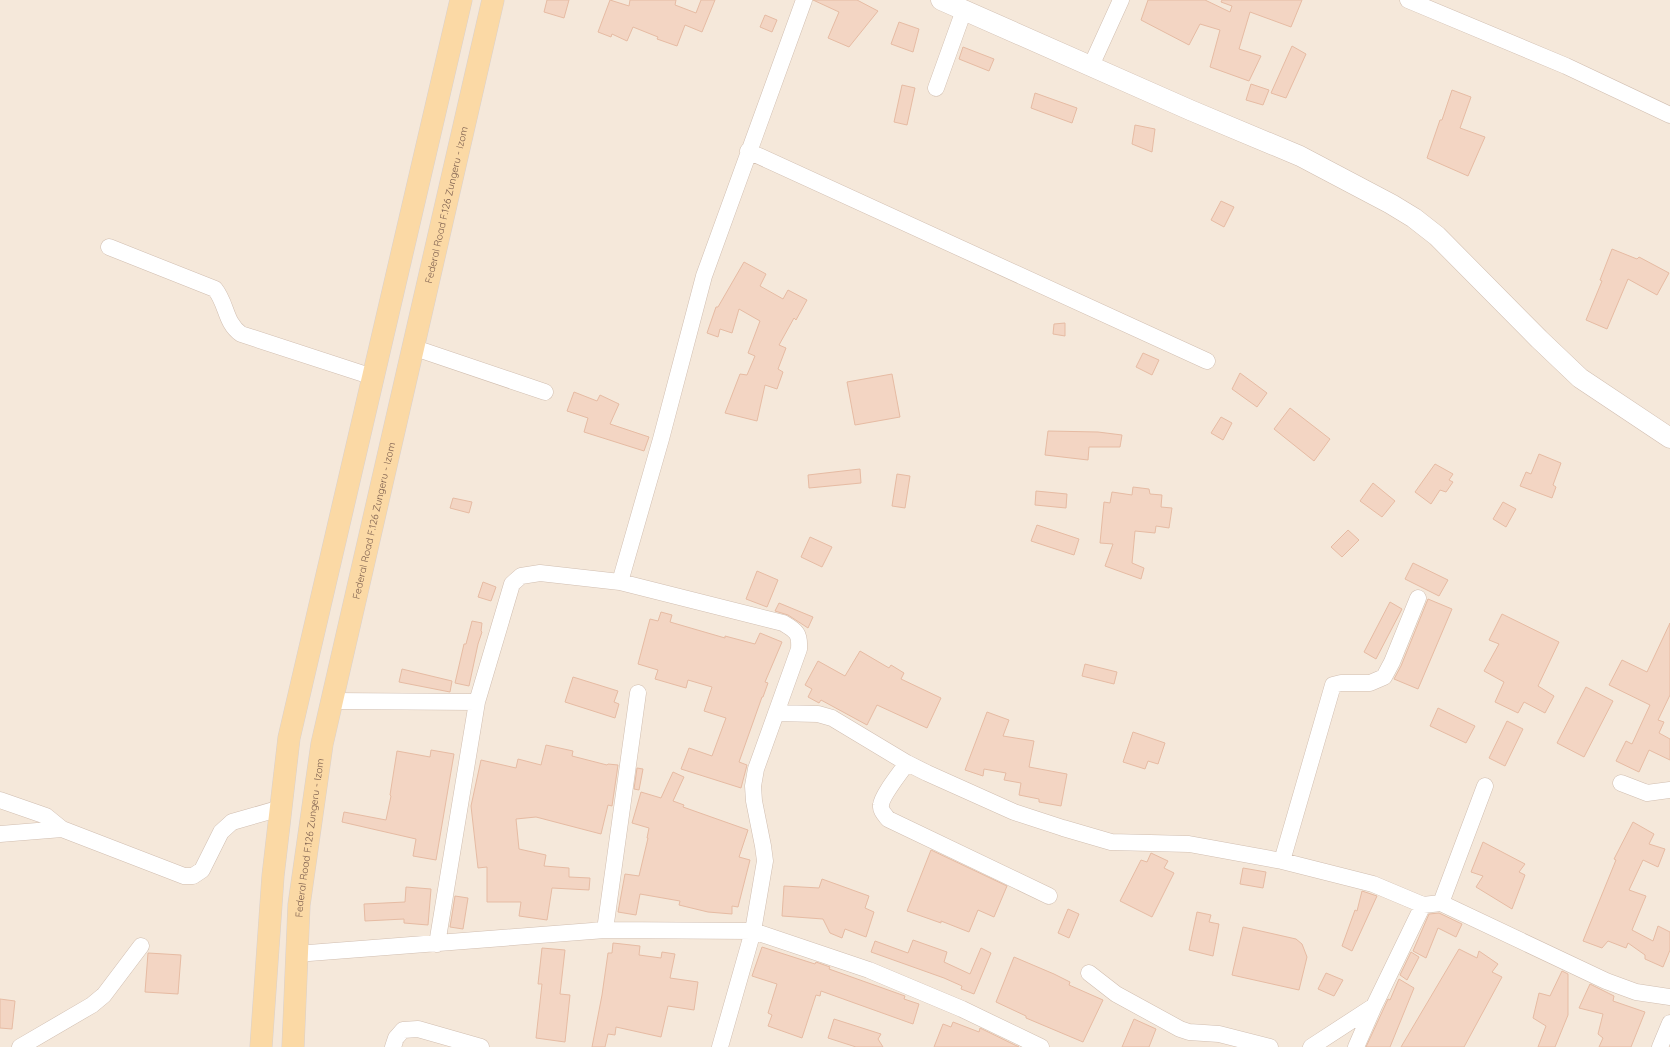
<svg xmlns="http://www.w3.org/2000/svg" width="1670" height="1047" font-family="Quicksand,sans-serif">
<style>
.residential{fill:#f5e8da}
.building{fill:#f3d5c3;stroke:#e6bba3}
.lines{fill:none;stroke-linecap:round;stroke-linejoin:round}
.minor-casing{stroke:#d1beb0;stroke-width:17}
.tertiary-casing{stroke:#d1beb0;stroke-width:21}
.primary-casing{stroke:#dad1cd;stroke-width:23}
.minor{stroke:#fff;stroke-width:16}
.tertiary{stroke:#fff;stroke-width:20}
.primary{stroke:#fbd9a5;stroke-width:22}
.labels{text-anchor:middle;dominant-baseline:central;stroke-width:4;stroke-linejoin:round;paint-order:stroke}
.street-label{font-size:10px;fill:#7a5c4d;stroke:#fffaf3}
</style>
<rect width="100%" height="100%" fill="#fdf6ec"/>
<!-- residential -->
<path class="residential" d="M0 0H1670V1047H0Z"/>
<!-- building -->
<path class="building" d="M547 0H569L564 18 544 12Z
M610 0 629 6 630 0H676L675 5 696 13 701 0H715L702 32 685 25 677 46 657 39 658 37 633 27 627 41 612 34 611 37 598 32Z
M813 0H857L878 11 849 47 828 38 839 12Z
M1148 0H1205L1230 12 1232 6 1221 2 1222 0H1302L1291 27 1250 12 1239 49 1261 56 1249 81 1210 67 1220 30 1200 24 1189 45 1141 20Z
M765 15 777 20 772 32 760 27Z
M899 22 919 29 913 52 891 44Z
M1292 46 1306 54 1286 98 1271 93Z
M963 47 994 59 989 71 959 59Z
M1251 84 1269 90 1263 105 1246 100Z
M902 85 915 88 907 125 894 122Z
M1452 90 1471 97 1460 128 1485 137 1468 176 1427 158 1440 120H1442Z
M1035 93 1077 108 1072 123 1031 108Z
M1135 125 1155 129 1152 152 1132 144Z
M1221 201 1234 207 1224 227 1211 220Z
M1612 249 1637 259 1639 257 1669 273 1657 295 1628 279 1607 329 1586 320 1602 281 1600 280Z
M744 262 766 274 760 286 783 299 788 290 807 300 796 320 794 318 779 345 786 348 778 369 783 372 777 389 765 385 757 421 725 413 740 374 747 375 755 356 748 353 760 321 739 309 732 333 720 329 718 337 707 333 716 307H718Z
M1065 323V336L1053 334 1054 324Z
M1143 353 1159 360 1152 375 1136 367Z
M1240 373 1267 393 1257 407 1232 389Z
M892 374 900 417 855 425 847 382Z
M574 392 597 401 600 395 619 404 610 424 649 437 644 451 584 432 588 418 567 411Z
M1290 408 1330 439 1314 461 1274 429Z
M1221 417 1232 423 1223 440 1211 433Z
M1048 431 1098 432 1122 435 1120 447H1089L1088 460 1045 455Z
M1539 454 1561 463 1553 485 1556 487 1552 498 1520 486 1526 472 1531 474Z
M1435 464 1453 474 1449 480 1453 482 1446 492 1440 490 1431 504 1415 492Z
M860 469 861 483 809 488 808 475Z
M897 474 910 476 905 508 892 506Z
M1373 483 1395 501 1382 517 1360 501Z
M1133 487 1149 489 1150 494 1162 495 1161 507 1172 508 1169 528 1156 526 1155 533 1135 531 1132 563 1144 568 1141 579 1105 566 1113 544 1100 543 1104 502 1110 503 1112 492 1132 495Z
M1036 491 1067 494 1066 508 1035 505Z
M453 498 472 502 469 513 450 508Z
M1503 502 1516 509 1506 527 1493 519Z
M1037 525 1079 539 1074 555 1031 541Z
M1348 530 1359 540 1342 557 1331 547Z
M810 537 832 547 822 567 801 557Z
M1413 563 1448 580 1439 596 1405 579Z
M757 571 778 580 767 607 746 599Z
M483 582 496 587 491 601 478 597Z
M1428 599 1452 609 1418 689 1394 679 1401 666Z
M1390 602 1402 609 1376 659 1364 652Z
M779 603 813 617 808 628 788 615 775 611Z
M661 612 672 615 670 622 725 638V636L755 644 760 633 782 642 765 682 768 683 763 697H762L739 762 747 765 741 788 681 769 689 748 712 756 726 718 704 711 712 687 688 680 686 688 655 679 658 670 638 664 650 619 658 621Z
M1502 614 1559 642 1538 686 1554 696 1545 713 1524 702 1518 713 1495 702 1504 682 1484 671 1499 644 1489 640Z
M472 621 482 623 481 631 482 632 478 644 469 686 455 683 464 644H466Z
M1670 623V695L1658 720 1664 722 1659 733 1670 739V760L1649 750 1639 772 1616 761 1626 741 1632 744 1650 705 1609 685 1622 660 1647 672Z
M860 651 889 668 891 665 904 673 901 679 941 698 927 728 877 705 867 725 821 700 819 703 808 697 812 689 805 685 818 661 845 676Z
M1085 664 1117 672 1114 684 1082 676Z
M402 669 452 681 450 692 399 682Z
M573 677 618 691 614 702 619 704 615 718 565 702Z
M1586 687 1613 701 1584 757 1557 743Z
M1438 708 1475 726 1466 743 1430 726Z
M987 712 1009 720 1003 736 1034 741 1029 767 1067 774 1061 806 1039 802V799L1019 795 1021 783 1004 780 1006 773 984 769 983 776 965 770Z
M1507 721 1523 729 1505 766 1489 758Z
M1133 732 1165 743 1158 764 1148 761 1145 769 1123 762Z
M546 745 573 751 572 756 607 765 608 764 618 765 612 806 608 805 601 834 536 817 516 819 519 849 546 855 544 866 569 868V877L590 878 589 890 552 888 547 920 519 916 521 902H487V867L478 868 471 806 481 760 516 768 518 759 541 765Z
M431 750 454 754 436 860 413 856 416 839 342 822 344 812 386 820 391 796 390 795 397 751 430 757Z
M637 768 643 769 639 790 634 789Z
M673 772 684 777 673 801 684 805 683 807 748 830 739 857 750 860 738 907 732 906V914L708 912 679 905 680 901 640 894 636 915 618 912 625 874 639 876 648 838H647L649 828 632 823 641 792 661 798Z
M1633 822 1654 834 1649 844 1665 849 1658 867 1643 860 1629 890 1646 896 1632 930 1653 941 1658 926 1670 932V950L1663 967 1645 959V955L1628 943 1626 948 1608 941 1602 948 1583 941 1616 860 1614 859Z
M1483 842 1525 864 1519 872 1525 875 1512 909 1476 887 1483 876 1471 872Z
M931 850 1007 886 994 917 978 910 969 932 941 921V923L907 911Z
M1151 853 1168 861 1164 868 1174 873 1152 917 1120 901 1141 860 1147 862Z
M1243 868 1266 872 1263 888 1240 884Z
M822 879 869 896 865 908 874 912 866 937 845 929 842 938 830 933 823 919 782 916 784 886 819 888Z
M406 887 431 889 428 925 404 923V919L365 921 364 904 405 902Z
M1362 891 1377 896 1352 951 1342 946 1355 910 1357 911Z
M455 896 468 898 463 929 450 927Z
M1068 909 1079 914 1069 938 1058 933Z
M1197 912 1211 915 1209 922 1219 924 1213 956 1189 950Z
M1439 913 1462 924 1456 937 1438 928 1426 958 1413 951 1429 914Z
M1243 927 1296 939 1302 944 1307 957 1299 990 1232 975Z
M913 940 947 952 944 962 970 974 981 948 991 953 974 994 961 989 962 986 944 978 871 952 875 941 908 953Z
M613 943 640 946 639 955 661 958 662 952 675 954 670 978 698 982 694 1010 668 1006 661 1037 616 1027 615 1035 608 1034 605 1047H592L602 995 608 953H612Z
M762 947 815 964 816 962 830 967 829 969 905 996 904 999 919 1004 913 1024 821 991 820 996 816 995 802 1038 768 1026 772 1015 768 1013 777 984 752 976Z
M542 948 565 950 560 994 570 995 565 1042 536 1038 542 984H538Z
M1459 949 1477 958 1479 951 1498 964 1492 972 1502 977 1464 1047H1401Z
M1411 952 1419 957 1407 980 1400 975Z
M148 953 181 955 178 994 145 992Z
M1014 957 1054 974 1070 982 1069 985 1103 1000 1083 1042 1026 1018V1016L996 1002Z
M1562 971 1568 974V1015L1555 1047H1538L1546 1026 1533 1018 1539 993 1550 996Z
M1326 973 1343 980 1334 996 1318 989Z
M1399 979 1414 988 1390 1047H1366L1383 1010 1388 999 1390 1000Z
M1590 984 1614 996 1613 1001 1645 1012 1631 1047H1599L1603 1038 1598 1034 1603 1014 1579 1008Z
M0 999 15 1001 12 1029 0 1028Z
M834 1019 881 1034 878 1039 883 1047H856L828 1038Z
M1134 1019 1156 1029 1149 1047H1122Z
M953 1022 979 1032 980 1028 1019 1047H934L943 1024 951 1027Z"/>
<g class="lines">
<!-- minor casing -->
<g class="minor-casing">
<path id="minor" d="M1408 0 1566 66 1670 115
M1091 66 1121 0
M936 88 964 10
M748 151 1207 361
M109 247 215 289C227 304 225 323 241 334L373 377
M412 347 545 392
M620 582 661 439 704 276 804 0
M332 701 477 702
M776 713 818 714 832 718 907 763 927 773 1014 812 1063 828 1111 842 1189 844 1282 861 1373 884 1423 905 1441 903 1606 981 1636 992 1670 997
M907 763C901 772 882 795 881 805 880 810 885 815 888 819L1049 896
M1621 783 1647 793 1670 790
M0 800 46 816 62 829 184 876H193L202 870 221 832 232 822 281 808
M0 834 62 829
M1282 861 1333 685 1341 683H1370L1384 677 1392 662 1418 598
M1441 903 1485 786
M605 930 638 693
M437 944 477 702 512 584 521 576 540 573 620 582 783 623C797 631 800 634 799 649L756 769 753 786 754 801 763 846 765 861 753 931 720 1047
M296 954 605 930 753 931 869 970 962 1009 1041 1047
M1089 973 1116 994 1180 1029 1189 1032 1219 1034 1270 1047
M20 1047 92 1005 104 995 141 946
M393 1047 396 1038 403 1030 418 1029 481 1047
M1311 1047 1374 1006
M1356 1047 1374 1006 1423 905
M1660 1047 1670 1023"/>
</g>
<!-- tertiary casing -->
<g class="tertiary-casing">
<path id="tertiary" d="M941 0 1190 110 1300 156 1391 204 1414 218 1437 236 1539 339 1580 378 1670 438"/>
</g>
<!-- primary casing -->
<g class="primary-casing">
<g id="primary">
<path d="M261 1047 273 876 289 738 461 0"/>
<path id="s1" d="M293 1047 299 905 322 744 493 0"/>
</g>
</g>
<!-- minor -->
<use href="#minor" class="minor"/>
<!-- tertiary -->
<use href="#tertiary" class="tertiary"/>
<!-- primary -->
<use href="#primary" class="primary"/>
</g>
<g class="labels">
<!-- street labels -->
<g class="street-label">
<text stroke="none"><textPath href="#s1" startOffset="858">Federal Road F.126 Zungeru - Izom</textPath></text>
<text stroke="none"><textPath href="#s1" startOffset="534">Federal Road F.126 Zungeru - Izom</textPath></text>
<text stroke="none"><textPath href="#s1" startOffset="210">Federal Road F.126 Zungeru - Izom</textPath></text>
</g>
</g>
</svg>
